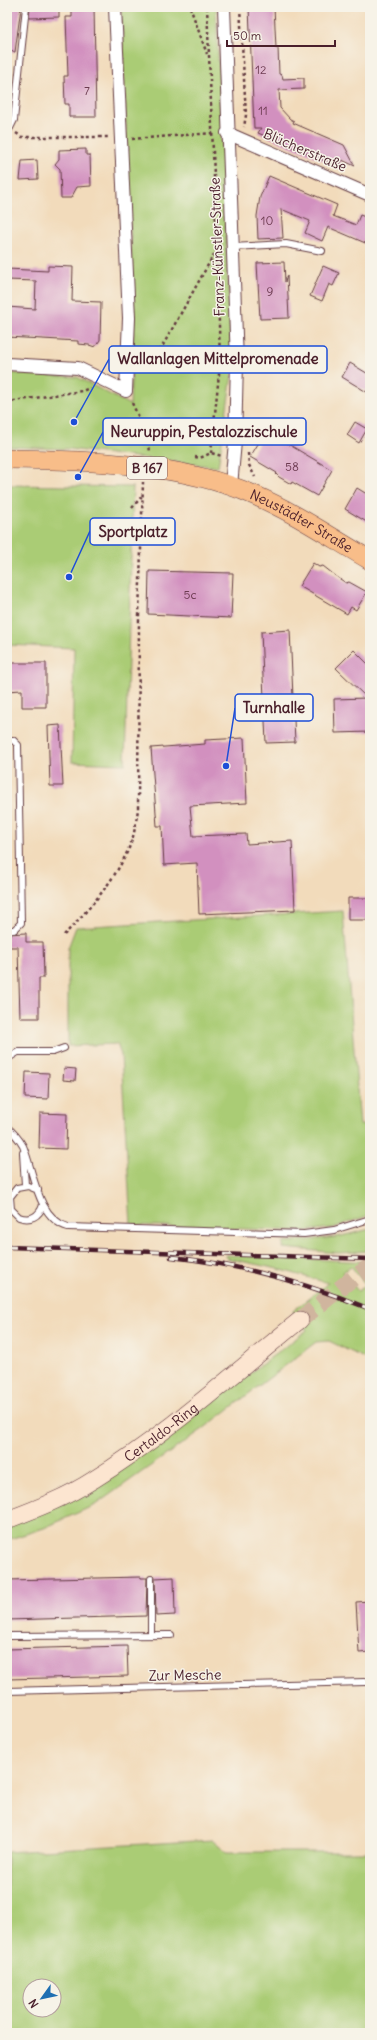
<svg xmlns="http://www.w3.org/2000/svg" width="377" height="2040" font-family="Delius,sans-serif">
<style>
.green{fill:#aacc74;stroke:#7a7650;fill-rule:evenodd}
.building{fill:#d290bf}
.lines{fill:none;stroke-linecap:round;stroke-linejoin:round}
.secondary-tunnel{stroke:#d0b59e;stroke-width:17;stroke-dasharray:17 8;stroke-linecap:butt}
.service-casing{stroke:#633b41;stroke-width:8}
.minor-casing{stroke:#633b41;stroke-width:14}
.secondary-casing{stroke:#633b41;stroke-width:18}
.primary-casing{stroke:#633b41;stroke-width:20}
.path{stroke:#633b41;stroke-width:2.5;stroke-dasharray:3 3;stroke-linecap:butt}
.service{stroke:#fff;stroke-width:6}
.minor{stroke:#fff;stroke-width:12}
.secondary{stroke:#fce5d0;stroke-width:17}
.primary{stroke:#f8bd89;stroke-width:19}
.rail-casing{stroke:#4a1f2b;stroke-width:4.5}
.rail{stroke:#f7f3e8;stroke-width:3;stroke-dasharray:9;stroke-linecap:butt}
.labels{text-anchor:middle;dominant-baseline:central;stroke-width:3;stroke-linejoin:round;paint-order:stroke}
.number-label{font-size:12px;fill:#6c3b50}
.shield{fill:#f7f3e8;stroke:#7e5f64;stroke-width:1}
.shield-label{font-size:13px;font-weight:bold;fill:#4a1f2b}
.street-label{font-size:14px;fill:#4a1f2b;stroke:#f7f3e8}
.leader{fill:none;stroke:#1d4ed8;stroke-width:1.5}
.callout-dot{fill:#1d4ed8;stroke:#f7f3e8;stroke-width:1.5}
.callout{fill:#f7f3e8;stroke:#1d4ed8;stroke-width:1.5}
.callout-label{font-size:15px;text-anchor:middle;font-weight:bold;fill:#4a1f2b}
</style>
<rect width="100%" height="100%" fill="#f7f3e8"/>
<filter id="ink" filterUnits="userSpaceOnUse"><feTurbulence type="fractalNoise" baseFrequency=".025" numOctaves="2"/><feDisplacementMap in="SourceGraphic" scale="8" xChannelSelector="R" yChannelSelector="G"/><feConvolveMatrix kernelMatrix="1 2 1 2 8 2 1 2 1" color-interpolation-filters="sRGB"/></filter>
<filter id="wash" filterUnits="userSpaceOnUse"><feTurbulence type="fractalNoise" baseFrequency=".012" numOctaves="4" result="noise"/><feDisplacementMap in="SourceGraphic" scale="16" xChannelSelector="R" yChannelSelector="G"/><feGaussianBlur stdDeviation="0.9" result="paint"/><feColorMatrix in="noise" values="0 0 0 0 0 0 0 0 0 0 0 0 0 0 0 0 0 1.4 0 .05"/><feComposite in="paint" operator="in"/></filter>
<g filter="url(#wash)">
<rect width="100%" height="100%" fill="#f2dbbb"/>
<!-- green -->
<path class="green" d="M121 7H216L232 375 218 467 69 449 7 447V373L77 377 130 405 134 317Z
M7 485 133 487 125 764 72 762 74 648 7 645Z
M343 911 360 1125 370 1126V1215L333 1228 304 1231 131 1225 121 1055 117 1044 68 1046V948L76 927Z
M370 1229V1251L338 1253 283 1248 284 1242 337 1237Z
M226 1255 370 1262V1361L329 1341 316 1342 203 1429 95 1505 44 1528 7 1540V1524L177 1429 307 1330 293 1311 328 1283 278 1269 226 1258ZM351 1266 366 1285 358 1291 343 1272Z
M213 1840 227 1852H370V2033H7V1852ZM30 1986H54V2010H30Z"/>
<g id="blocks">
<!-- building -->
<path class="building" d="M7 7H21L15 52 7 51Z
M30 7H59V17L29 18Z
M72 7H94L96 117H69V104H65L64 76H68L66 17H72Z
M249 7H274L276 48H278L279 74 282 75 283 79 304 78V89L279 90 280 108 290 119 294 121 293 123 344 145 355 166 342 160 339 167 258 133 261 128H254Z
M86 149V155H90L91 186 77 187 71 198H61L60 169 55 164 59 159V150Z
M37 160 38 179 20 180 22 161Z
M269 176 337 205 333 216 356 225 360 215 370 219V245L328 227 322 241 305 233 310 221 281 209 283 238 258 239 257 216 260 197Z
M284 262 285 282 287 276 289 318 260 319 257 263Z
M48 266 73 267 72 301 101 302 100 340 95 347 89 345 78 344V341L7 337V307L35 309 36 281 7 280V269L48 271Z
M323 266 339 273 333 286 329 284 322 301 310 296Z
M350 363 370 375V394L342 377Z
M355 422 367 429 359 443 347 435Z
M266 431 332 470 317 496 292 482 291 484 279 477 276 474 277 473 250 457Z
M357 488 370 496V524L345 509Z
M313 563 319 567 323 566 337 577 346 583 349 582 367 592 356 610 351 607 347 614 299 586Z
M149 571 233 573 231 618 148 614Z
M290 630 295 742 266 743 261 632Z
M354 650 370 666V732L335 733 334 699 367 698 336 668Z
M7 663H46V707H22V690L7 691Z
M60 725 63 786H50L48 726Z
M244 738 247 803 190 806 193 836 246 834 247 844 292 841 295 910 199 914 197 863 164 865 162 826H157L151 748 205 744V740Z
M348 898H370V920H348Z
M26 933V942H43L44 978H39V1018H20L18 947H7V934Z
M64 1068 76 1069 75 1081 63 1080Z
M26 1072 49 1073 48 1099 25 1098Z
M40 1113 67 1114 66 1149 39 1148Z
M141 1577V1578H147L146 1616 7 1620V1580Z
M174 1577 175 1615 156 1616 155 1578Z
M370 1601V1652L359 1653 356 1602Z
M127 1646 128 1676 7 1679V1649Z"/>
</g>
</g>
<g filter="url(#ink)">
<use href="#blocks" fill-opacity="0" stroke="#633b41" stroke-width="1"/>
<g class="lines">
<!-- secondary-tunnel -->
<path class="secondary-tunnel" d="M300 1320 353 1278 370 1267"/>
<!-- service casing -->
<g class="service-casing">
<path id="service" d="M7 128H10L14 120 26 7
M232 247 286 244 322 251
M7 740H13L18 745 21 923 14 930H7
M7 1059 18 1052H53L64 1048
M7 1127C13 1132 19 1139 23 1146 34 1172 37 1218 68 1227L304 1234 334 1230 370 1219
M23 1153 25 1185
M38 1190 28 1186 17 1188 10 1197 11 1209 19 1217C30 1221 39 1217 43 1205
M151 1579V1635
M7 1636 171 1635
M7 1691 365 1682"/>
</g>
<!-- minor casing -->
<g class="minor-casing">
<path id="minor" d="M224 7 237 362 235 442 231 486
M227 133 370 195
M7 364 78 368 126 391 129 318 115 7"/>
</g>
<!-- secondary casing -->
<g class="secondary-casing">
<g id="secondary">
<path id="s1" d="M7 1520C36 1509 67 1497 93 1480 166 1435 233 1374 300 1320"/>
</g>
</g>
<!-- primary casing -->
<g class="primary-casing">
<g id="primary">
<path id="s2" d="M7 459C85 460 182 463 254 495 294 512 332 538 370 560"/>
</g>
</g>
<!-- path -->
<path class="path" d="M190 7 207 54
M207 7 217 248 220 364 211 453
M240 7 246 115 244 127
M16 133 22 137H108
M132 139 213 133
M138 369 153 363 217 249
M7 402 82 391 90 388
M132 403 148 437 150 452
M248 453 249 465 255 477
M195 457 200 458 211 453 222 456
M132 508 142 496
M365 577 370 579
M64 935C90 908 120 875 132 840 135 831 136 820 138 810L139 615 143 482"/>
<!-- service -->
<use href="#service" class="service"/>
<!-- minor -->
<use href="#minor" class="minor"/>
<!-- secondary -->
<use href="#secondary" class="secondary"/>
<!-- primary -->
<use href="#primary" class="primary"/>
<!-- rail casing -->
<g class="rail-casing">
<path id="rail" d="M7 1247 370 1259
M171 1257C239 1264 306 1283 370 1309"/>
</g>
<!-- rail -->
<use href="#rail" class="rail"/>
</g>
</g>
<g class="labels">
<!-- number labels -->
<g class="number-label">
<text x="261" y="69">12</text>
<text x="87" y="90">7</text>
<text x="263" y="110">11</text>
<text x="267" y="220">10</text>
<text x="270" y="291">9</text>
<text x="292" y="466">58</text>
<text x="190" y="594">5c</text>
</g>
<!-- shield labels -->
<rect class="shield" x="127" y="457" width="40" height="22" rx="3"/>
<g class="shield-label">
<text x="147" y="468">B 167</text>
</g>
<!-- street labels -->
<g class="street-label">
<text transform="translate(305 150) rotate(23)">Blücherstraße</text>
<text transform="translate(217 247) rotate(-92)">Franz-Künstler-Straße</text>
<text stroke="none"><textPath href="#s2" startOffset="305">Neustädter Straße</textPath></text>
<text stroke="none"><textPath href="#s1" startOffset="178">Certaldo-Ring</textPath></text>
<text transform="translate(185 1675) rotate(-1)">Zur Mesche</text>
</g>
</g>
<!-- callouts -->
<path class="leader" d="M74 422L109 359M78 477L103 432M69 577L90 531M226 766L235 708"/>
<g class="callout-dot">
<circle cx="74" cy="422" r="4"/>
<circle cx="78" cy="477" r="4"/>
<circle cx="69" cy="577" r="4"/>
<circle cx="226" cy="766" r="4"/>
</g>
<g class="callout">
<rect x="109" y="346" width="218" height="27" rx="4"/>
<rect x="103" y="418" width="203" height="27" rx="4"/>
<rect x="90" y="518" width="85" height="27" rx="4"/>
<rect x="235" y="694" width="78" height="27" rx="4"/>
</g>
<g class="callout-label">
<text x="218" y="364">Wallanlagen Mittelpromenade</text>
<text x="204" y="437">Neuruppin, Pestalozzischule</text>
<text x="133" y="537">Sportplatz</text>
<text x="274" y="713">Turnhalle</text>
</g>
<!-- margin -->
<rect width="377" height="2040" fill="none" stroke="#f7f3e8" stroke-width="24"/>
<!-- north arrow -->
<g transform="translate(42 1998) rotate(237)"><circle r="19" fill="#f7f3e8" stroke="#b29e9c"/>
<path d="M0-3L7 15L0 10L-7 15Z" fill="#1f6fb2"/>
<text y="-6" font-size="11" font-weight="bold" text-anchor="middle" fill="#4a1f2b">N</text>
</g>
<!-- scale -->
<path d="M227 40v6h108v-6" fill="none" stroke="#4a1f2b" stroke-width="2"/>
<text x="233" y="40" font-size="12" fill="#4a1f2b" stroke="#f7f3e8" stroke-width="3" paint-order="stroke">50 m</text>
</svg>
